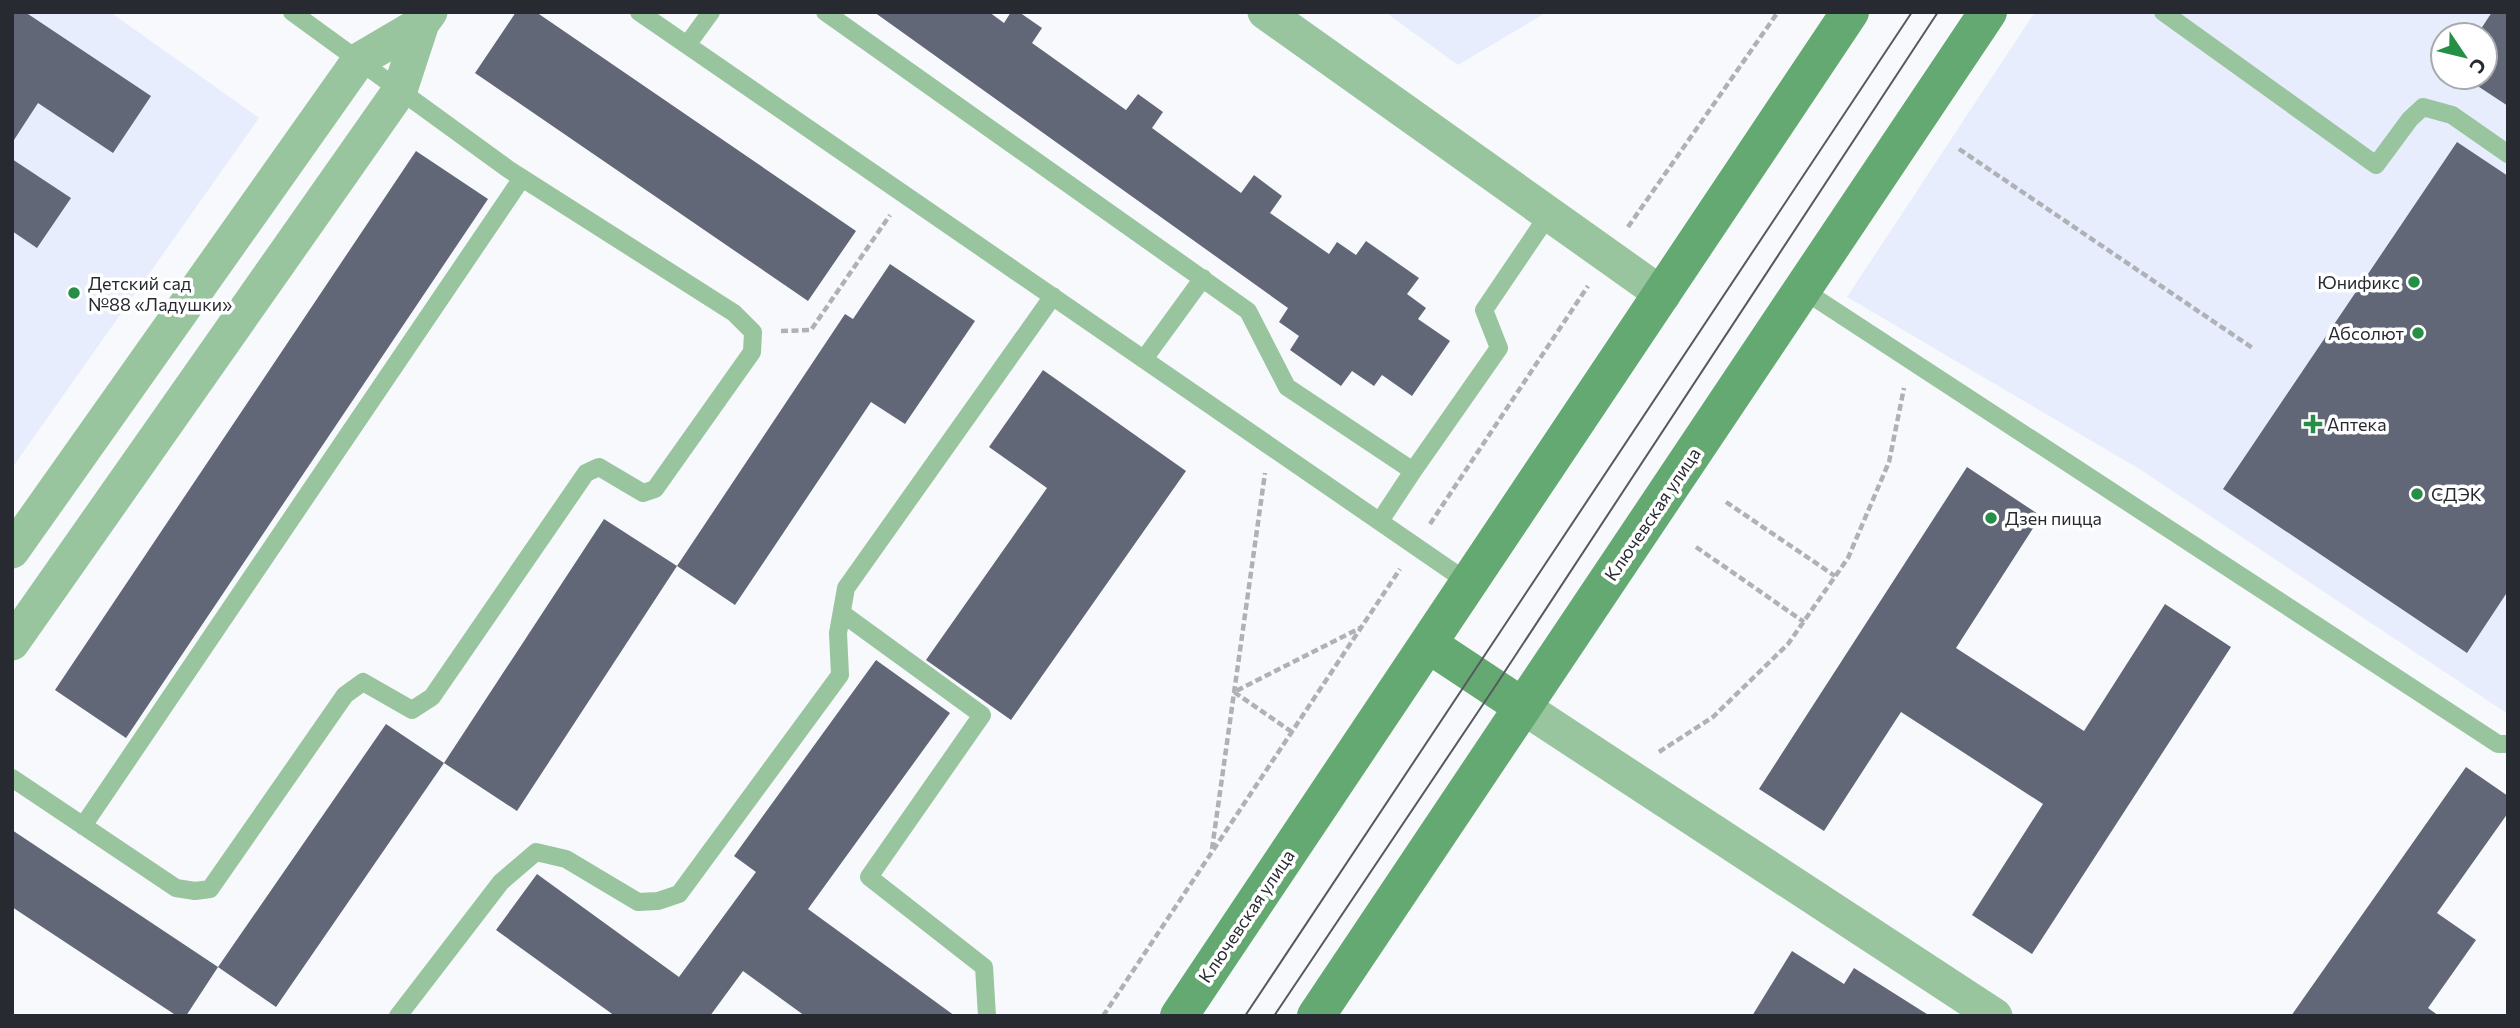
<svg xmlns="http://www.w3.org/2000/svg" width="2520" height="1028" font-family="Commissioner,sans-serif">
<style>
.built{fill:#e7edfc;fill-rule:evenodd}
.building{fill:#626777}
.lines{fill:none;stroke-linecap:round;stroke-linejoin:round}
.path{stroke:#b0b1b6;stroke-width:4.5;stroke-dasharray:7 3.5;stroke-linecap:butt}
.lane{stroke:#98c49e;stroke-width:18}
.street{stroke:#98c49e;stroke-width:35}
.secondary{stroke:#64a971;stroke-width:38}
.tram{stroke:#57595f;stroke-width:2}
.poi-dot{fill:#278f45;stroke:#fff;stroke-width:2.5}
.labels{text-anchor:middle;dominant-baseline:central;stroke-width:7;stroke-linejoin:round;paint-order:stroke}
.poi-label{font-size:18px;fill:#282a31;stroke:#fff;text-anchor:start}
.street-label{font-size:18px;fill:#282a31;stroke:#fff}
</style>
<rect width="100%" height="100%" fill="#f8f9fd"/>
<!-- built -->
<path class="built" d="M12 12H110L259 118 12 468Z
M1385 12H1547L1458 65Z
M2035 12H2508V714L2141 470 1847 297ZM2443 35H2485V77H2443Z"/>
<!-- building -->
<path class="building" d="M12 12H25L151 96 113 153 38 103 12 143Z
M516 12H536L856 231 808 301 475 73Z
M874 12H989L1004 23 1011 12H1019L1042 28 1032 43 1126 110 1138 94 1163 112 1152 128 1241 193 1254 175 1282 196 1270 213 1329 254 1337 242 1356 255 1366 241 1419 278 1407 294 1426 308 1418 319 1450 341 1412 396 1382 375 1374 386 1352 371 1341 386 1290 350 1299 336 1279 322 1288 308Z
M2492 12H2508V106L2464 77H2485V35H2477Z
M2457 142 2508 176V591L2467 653 2223 489Z
M416 151 488 199 126 738 55 690Z
M12 159 71 198 37 248 12 231Z
M890 264 975 321 905 424 871 402 735 605 677 566 845 314 853 319Z
M1043 370 1186 471 1011 720 926 660 1047 488 989 447Z
M1967 467 2041 516 1956 648 2084 731 2165 604 2231 647 2032 954 1972 915 2043 804 1901 712 1824 831 1759 789Z
M604 519 677 566 517 811 444 763 276 1007 218 967 386 724 444 763Z
M876 660 950 713 808 909 955 1016H805L743 971 710 1016H615L496 930 537 874 679 977 756 872 734 856Z
M2466 767 2508 796V813L2437 913 2476 940 2428 1008 2439 1016H2291Z
M12 830 218 967 186 1016H177L12 907Z
M1792 951 1844 984 1854 968 1930 1016H1752Z"/>
<g class="lines">
<!-- path -->
<path class="path" d="M1959 149 2254 349
M1628 227 1778 12
M781 331 811 330 890 215
M1726 502 1835 576
M1430 524 1588 286
M1696 547 1804 622
M1292 732 1234 692 1362 627
M1659 752 1713 717 1788 644 1848 558 1889 462 1904 388
M1212 849 1265 473
M1103 1016 1400 569"/>
<!-- lane -->
<path class="lane" d="M639 12 1469 583
M825 12 1248 311 1287 387 1413 471 1380 521
M2163 12 2376 165 2410 119 2423 107 2452 115 2508 154
M687 45 711 12
M1803 290 2498 744H2508
M1144 359 1203 278
M1413 471 1499 348 1484 310 1549 214
M843 614 982 715 869 877 984 967 987 1016
M12 778 176 888 195 891 210 889 345 695 363 682 412 710 432 697 586 473 599 467 643 493 655 489 752 352 753 332 734 313 508 169 292 12
M83 826 522 178
M398 1016 501 882 536 852 566 859 638 902 658 901 679 894 840 675 838 633 846 588 1053 296"/>
<!-- street -->
<path class="street" d="M1265 12 1663 295
M12 551 359 60 422 23
M12 643 400 90 422 23 430 12
M1523 707 1995 1016"/>
<!-- secondary -->
<path class="secondary" d="M1428 644 1523 707
M1179 1016 1850 12
M1316 1016 1988 12"/>
<!-- tram -->
<path class="tram" d="M1245 1016 1912 12
M1274 1016 1494 688 1938 12"/>
</g>
<!-- markers -->
<g class="poi-dot">
<circle cx="2414" cy="282" r="7"/>
<circle cx="74" cy="293" r="7"/>
<circle cx="2418" cy="333" r="7"/>
<path d="M2309.5 413.5h7v7h7v7h-7v7h-7v-7h-7v-7h7z"/>
<circle cx="2417" cy="494" r="7"/>
<circle cx="1991" cy="518" r="7"/>
</g>
<g class="labels">
<!-- poi labels -->
<g class="poi-label">
<text x="2400" y="282" text-anchor="end">Юнификс</text>
<text x="88" y="283">Детский сад<tspan x="88" dy="21">№88 «Ладушки»</tspan></text>
<text x="2404" y="333" text-anchor="end">Абсолют</text>
<text x="2327" y="424">Аптека</text>
<text x="2431" y="494">СДЭК</text>
<text x="2005" y="518">Дзен пицца</text>
</g>
<!-- street labels -->
<g class="street-label">
<text transform="translate(1652 514) rotate(-56)">Ключевская улица</text>
<text transform="translate(1246 916) rotate(-56)">Ключевская улица</text>
</g>
</g>
<!-- border -->
<rect width="2520" height="1028" fill="none" stroke="#282a31" stroke-width="28"/>
<!-- north arrow -->
<g transform="translate(2464 56) rotate(125)"><circle r="33" fill="#ffffff" stroke="#a9aaad" stroke-width="2"/>
<path d="M0-5L12 26L0 18L-12 26Z" fill="#278f45"/>
<text y="-10" font-size="19" font-weight="bold" text-anchor="middle" fill="#282a31">С</text>
</g>
</svg>
